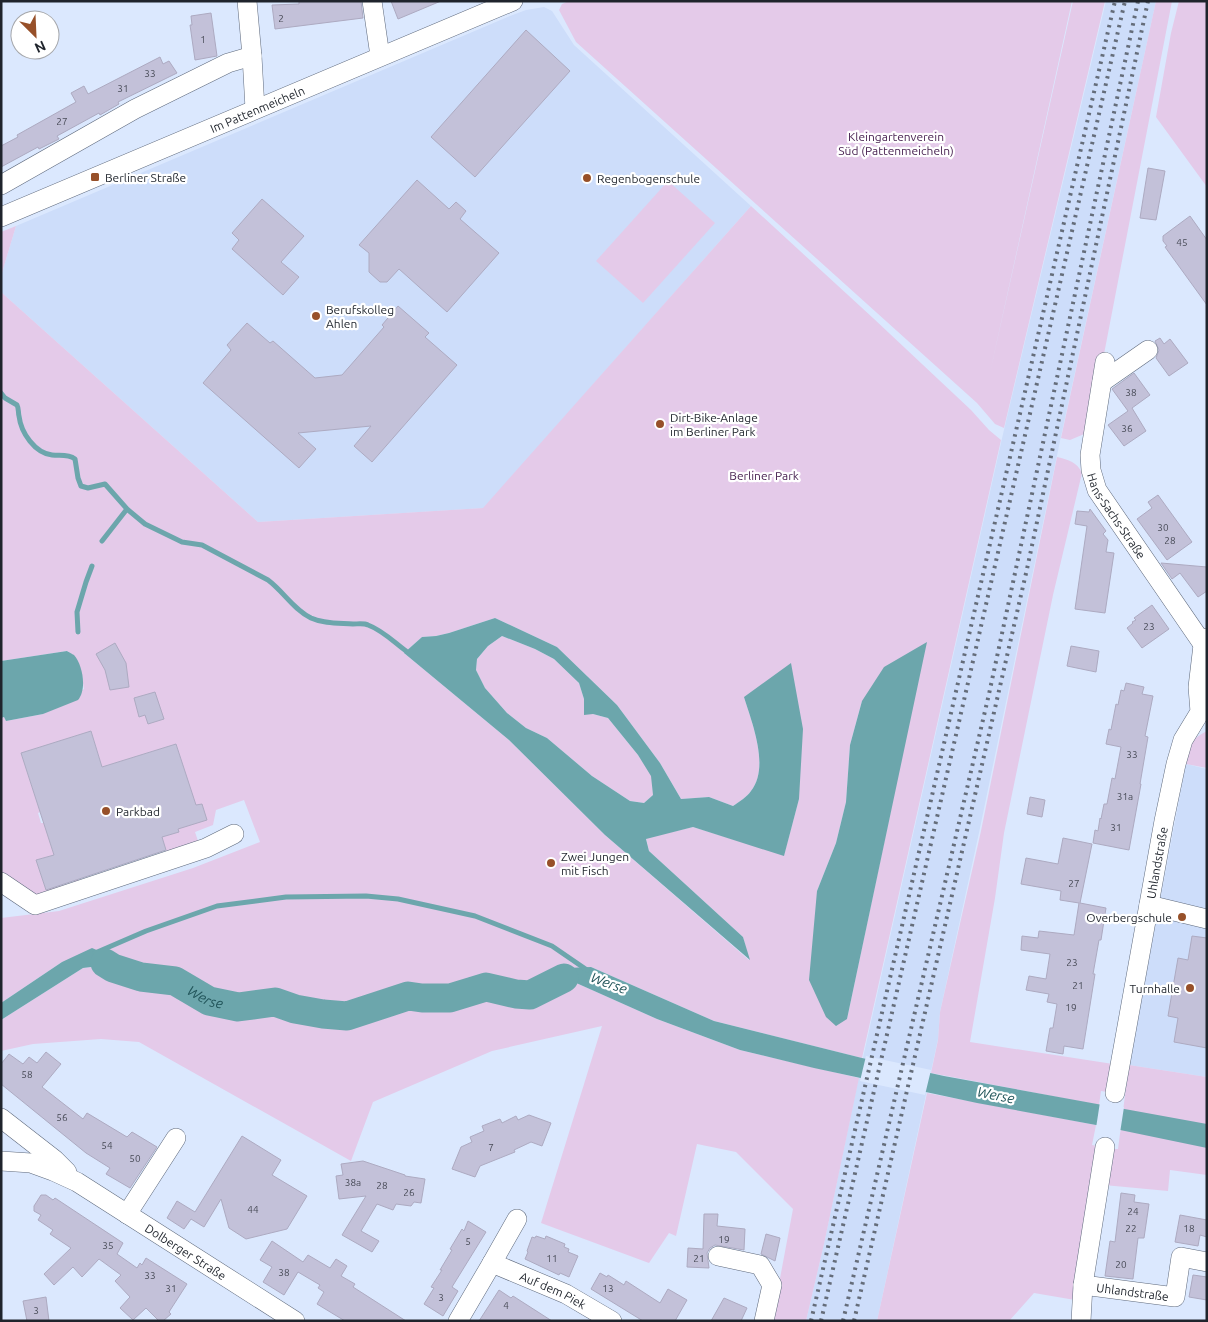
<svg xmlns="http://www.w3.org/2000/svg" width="1208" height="1322" font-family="Ubuntu,sans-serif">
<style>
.built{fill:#cdddfa}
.green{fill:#e4cae9;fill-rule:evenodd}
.water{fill:#6ca6ac;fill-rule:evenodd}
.pier{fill:#dbe8fe}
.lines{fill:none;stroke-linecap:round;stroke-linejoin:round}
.stream{stroke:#6ca6ac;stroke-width:5}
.river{stroke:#6ca6ac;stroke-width:29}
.building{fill:#c3c1d9;stroke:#adaac1}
.minor-casing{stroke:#5e697c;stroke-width:20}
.minor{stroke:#fff;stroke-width:19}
.rail{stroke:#656d7a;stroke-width:4;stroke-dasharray:2.5 5;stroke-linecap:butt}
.poi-dot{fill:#975029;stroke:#fff;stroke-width:2}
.labels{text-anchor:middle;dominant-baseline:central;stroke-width:4.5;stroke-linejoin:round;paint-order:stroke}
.number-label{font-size:10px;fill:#484b57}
.street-label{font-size:12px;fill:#1f242c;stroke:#fff}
.park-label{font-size:12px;fill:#492352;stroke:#fff}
.poi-label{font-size:12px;fill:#1f242c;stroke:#fff;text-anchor:start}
.water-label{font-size:14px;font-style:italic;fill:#215459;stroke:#fff}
</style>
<rect width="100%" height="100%" fill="#dbe8fe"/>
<!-- built -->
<path class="built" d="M1106 1H1156L1060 441 980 828 940 1012 938 1039 877 1321H806L824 1244 862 1062 1003 434Z
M544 7 552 11 574 45 751 206 484 508 258 522 1 292V276L16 226 510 16 526 10Z
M1186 764 1207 769V1077L1129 1065Z"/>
<!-- green -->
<path class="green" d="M569 1H1072L989 377 1073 1H1105L1004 428 995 424 977 403 576 42 559 10 562 4Z
M1156 1H1172L1089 432 1070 440 1061 438Z
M1179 1H1207V187L1156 117 1171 33Z
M668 181 715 223 643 303 596 261Z
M751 206 873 318 971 410 989 430 1001 440 862 1058 714 1021 591 967 531 994 566 982H574L657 1019 740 1050 859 1078 824 1244 806 1321H772L793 1209 736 1152 697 1144 676 1236 669 1233 649 1263 541 1223 602 1026 492 1051 373 1102 351 1161 139 1042 101 1039 33 1044 1 1051V1020L83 968 91 967 112 973 140 977 106 954 62 962 1 1003V918L59 911 193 868 260 842 244 800 216 810 213 825 195 832 200 847 42 899 1 876V718L4 717 6 721 43 714 84 689C82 675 81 659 67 651L1 661V292L258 522 483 508ZM495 618 557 647 617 705 660 763 681 799 709 797 733 806C739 802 747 797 751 791 770 767 752 723 744 697L799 799 784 855 693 827 646 838 649 851 743 937 749 960 605 835 509 740 404 653 422 637 436 636 449 633ZM862 701 893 800 847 1019 817 891 836 843 846 802 850 745ZM91 731 102 767 176 744 194 801 171 809 179 832 162 837 167 853 79 881 71 857 67 859 74 882 46 890 36 860 54 855 44 823H41L38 813 40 812 21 753Z
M16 226 1 276V232Z
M1057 457C1069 460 1077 462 1082 473L1053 595 1004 833 995 898 970 1042 1113 1064 1107 1092 1101 1091 1099 1105 931 1073 938 1040 940 1012 981 831Z
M502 636 535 649 554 659 579 683 584 699 593 714 608 718 638 755 652 776 653 795 644 803 630 801 592 776 547 738 526 728 507 713 485 688 476 670 477 659 488 646Z
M1207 731V768L1186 764C1191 744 1188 741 1207 731Z
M1129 1065 1207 1077V1175L1170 1170 1168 1191 1104 1185 1112 1149H1118Z
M927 1093 1096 1125 1092 1145 1098 1146 1075 1300 1034 1293 1009 1321H877Z"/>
<!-- water -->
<path class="water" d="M495 618 557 647 617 705 660 763 681 799 709 797 733 806C739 802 747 797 751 791 770 767 752 723 744 697L791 663 803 729 799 799 784 856 693 827 646 839 649 851 743 937 750 960 605 835 509 740 404 653 422 637 436 636 449 633ZM502 636 535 649 554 659 579 683 584 699V715L593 714 608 718 638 755 651 776 653 795 644 803 630 801 592 776 547 738 526 728 507 713 485 688 476 670 477 659 488 646Z
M927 642 847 1019 836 1026 826 1017 809 980 817 891 836 843 846 802 850 745 862 701 884 667Z
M67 651C67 651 74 655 74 655 83 665 87 690 78 700L43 714 6 721 4 717 1 718V661Z
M92 948 106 954 141 977 112 972 91 967 83 968 1 1020V1003L62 962Z
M591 967 714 1021 862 1058 944 1076 1207 1124V1148L1096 1125 977 1103 814 1068 740 1050 657 1019 574 982H566L530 995 554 974 567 968Z"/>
<!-- pier -->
<path class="pier" d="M866 1056 931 1070 925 1095 860 1081Z
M1100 1102 1124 1107 1120 1133 1096 1128Z"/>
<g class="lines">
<!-- stream -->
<path class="stream" d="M1 393 5 398 17 405C19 409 18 412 19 416 21 433 35 453 52 455 60 456 68 454 75 459L78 478 81 486 88 488 105 484 127 509 145 524 182 542 202 545 268 580C284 592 293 609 311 618 324 624 339 623 353 624 358 624 364 623 368 625 382 630 394 642 406 651
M102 541 127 509
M78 632 77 612 86 582 92 566
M95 953 146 931 217 906 286 897 366 896 398 899 475 916 552 946 587 970"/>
<!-- river -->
<path class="river" id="s1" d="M105 963 113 968 141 977 175 981 209 1001 238 1007 275 1002 295 1009 323 1014 347 1016 408 996 422 998H450L486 987 516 994 530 995 564 978"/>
</g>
<!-- building -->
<path class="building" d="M299 1H361L363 18 275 29 272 5 299 4Z
M391 1H441L398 19Z
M211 13 217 56 195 60 190 25H192L191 16Z
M526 30 570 71 475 177 431 137Z
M160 57 163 64 169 61 177 73 118 102 119 104 100 115 99 113 57 136 59 139 39 149 38 147 1 167V146L18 137 17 135 76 102 71 93 84 86 88 94Z
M1148 168 1165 171 1156 220 1140 218Z
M417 180 449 209 456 202 466 211 460 219 499 253 447 312 399 269 387 282H380L369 272V253L359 245Z
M262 199 304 236 281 262 299 277 283 295 232 249 239 240 232 233Z
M1190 216 1207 240V305L1165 247 1167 246 1163 241V236Z
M398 306 429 333 425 337 457 365 372 462 354 446 371 426 298 433 316 449 299 468 203 383 231 350 227 345 247 323 270 343 273 341 315 378 342 375 384 327 382 325Z
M1160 338 1164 344 1170 339 1188 363 1169 376 1156 358 1159 350 1155 341Z
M1134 373 1150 395 1132 408 1146 431 1124 446 1108 425 1128 411 1112 389Z
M1158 495 1192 542 1167 560 1137 519 1152 508 1148 502Z
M1090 509 1106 531 1103 534 1108 540 1106 552 1114 553 1105 613 1075 609 1087 526 1075 524 1077 511 1089 512Z
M1161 563 1207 567V591L1198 597 1180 573 1172 579Z
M1152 605 1169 629 1142 648 1127 628 1133 623 1132 622 1136 620 1134 618Z
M115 643 126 663 129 687 110 690 105 670 96 654Z
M1071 646 1099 651 1096 672 1067 666Z
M1126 683 1144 687 1142 694 1153 696 1145 736 1148 737 1140 784H1141L1129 850 1093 843 1095 830 1098 831 1100 818 1101 819 1104 804H1107L1112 778 1115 779 1121 747 1106 744 1109 729 1111 730 1116 704 1118 705 1121 690 1124 691Z
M155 692 164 719 148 724 145 715 139 717 134 698Z
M91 731 102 767 176 744 196 805 202 804 207 820 178 829 179 832 162 837 166 850 46 890 36 860 54 855 21 753Z
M1030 797 1045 800 1042 817 1027 814Z
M1063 838 1092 844 1080 903 1106 908 1101 940H1099L1093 974H1095L1083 1049 1064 1046 1063 1054 1046 1051 1050 1028H1053L1057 1004 1047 1002 1049 994 1026 990 1029 976 1046 979 1050 954 1021 950 1022 936 1038 938 1039 931 1074 935 1079 903 1060 900 1061 891 1021 884 1026 858 1058 864Z
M1192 936 1207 938V1048L1174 1042 1178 1018 1168 1016 1178 958 1188 960Z
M46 1052 61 1064 42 1087 83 1119 87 1113 127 1137 132 1132 157 1147 130 1188 106 1174 110 1168 86 1153 1 1084V1064L9 1054 23 1064 29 1057 37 1063Z
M529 1115 551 1123 542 1146 531 1142 514 1150 515 1152 480 1166 475 1177 452 1169 461 1147 472 1142 470 1137 484 1131 482 1126 500 1119 502 1123 516 1116 518 1120Z
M242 1136 281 1160 272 1175 307 1196 287 1229 246 1239 229 1228 221 1199 204 1227 191 1219 184 1229 167 1218 177 1201 195 1212Z
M363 1161 405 1175V1176L425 1179 421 1203 414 1202 411 1206 396 1204 393 1210 377 1204 361 1231 379 1241 372 1252 342 1235 366 1196 339 1199 336 1176 343 1175 341 1164Z
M1121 1193 1135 1195 1134 1202 1149 1204 1144 1238H1138L1133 1279 1105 1276 1110 1241 1115 1242Z
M41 1195H46L53 1200 55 1198 123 1243 117 1254 137 1268 140 1263 142 1265 146 1258 187 1284 169 1312 171 1314 163 1321H159L146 1308 133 1320 120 1308 130 1297 115 1281 121 1275 99 1259 82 1277 73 1267 54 1285 44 1274 71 1248 50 1234 53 1230 38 1220 41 1215 34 1211V1206Z
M704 1214H718L717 1226 745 1229 744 1250 715 1245 710 1248 707 1253 709 1268 687 1267 688 1248 703 1249Z
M1180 1215 1207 1220V1237L1200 1235 1198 1246 1175 1242Z
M468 1221 486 1232 452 1287 458 1291 443 1316 424 1304 434 1288 431 1287 442 1270H440L452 1250 450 1249 462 1229 464 1231Z
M766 1234 780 1238 775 1261 761 1254Z
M536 1236 545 1239 546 1236 565 1244 564 1247 569 1249 568 1252 578 1256 569 1277 560 1273 559 1275 525 1259 528 1252 527 1251 532 1237 535 1238Z
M272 1241 303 1262 308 1255 330 1268 336 1259 347 1266 341 1276 355 1284 353 1287 406 1321H345L317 1304 324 1292 318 1288 320 1285 298 1272 284 1295 263 1282 272 1267 260 1260Z
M600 1273 607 1277 608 1275 624 1285 626 1281 660 1303 668 1289 687 1300 675 1321H643L591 1289Z
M1193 1275 1207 1277V1300L1189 1297Z
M499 1290 511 1298 513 1296 552 1321H479Z
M46 1297 49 1321H27L23 1301Z
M724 1298 747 1308 741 1321H711Z"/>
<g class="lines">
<!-- minor casing -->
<g class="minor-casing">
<g id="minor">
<path d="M247 1 252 56 255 109"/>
<path d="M372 1 380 56"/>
<path d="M1 185 135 109 228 63 252 56"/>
<path id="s2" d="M1 217 513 1"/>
<path id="s3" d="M1105 362 1090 455 1091 470 1097 490 1207 650"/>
<path d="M1102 382 1148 350"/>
<path d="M1 882 35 905 206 848 234 834"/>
<path d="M1149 905 1207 919"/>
<path id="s4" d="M1115 1093 1164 821 1176 764 1183 740 1200 712 1198 687 1203 645 1207 638"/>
<path d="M1 1118 55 1160 67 1172"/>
<path id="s5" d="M1 1161 31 1163 53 1171 77 1182 295 1321"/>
<path d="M127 1214 176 1138"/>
<path d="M718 1256 760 1265 772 1285 764 1321"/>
<path d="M492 1263 517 1219"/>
<path id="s6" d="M1083 1285 1175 1297 1181 1257 1207 1262"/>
<path id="s7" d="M458 1321 492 1263 566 1294 612 1321"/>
<path d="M1081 1321 1083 1285 1105 1147"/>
</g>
</g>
<!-- minor -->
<use href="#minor" class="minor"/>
<!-- rail -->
<path class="rail" d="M811 1321 1115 1
M821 1321 1125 1
M843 1321 989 694 1138 1
M854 1321 1027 569 1148 1"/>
</g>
<!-- markers -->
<g class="poi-dot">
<rect x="90" y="172" width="10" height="10" rx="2.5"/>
<circle cx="587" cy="178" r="5"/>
<circle cx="316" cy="316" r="5"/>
<circle cx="660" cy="424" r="5"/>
<circle cx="106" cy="811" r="5"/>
<circle cx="551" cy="863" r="5"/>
<circle cx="1182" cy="917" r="5"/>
<circle cx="1190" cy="988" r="5"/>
</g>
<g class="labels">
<!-- number labels -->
<g class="number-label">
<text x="281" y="18">2</text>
<text x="203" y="39">1</text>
<text x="150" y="73">33</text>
<text x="123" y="88">31</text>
<text x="62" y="121">27</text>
<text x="1182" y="242">45</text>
<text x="1131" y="392">38</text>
<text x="1127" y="428">36</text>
<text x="1163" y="527">30</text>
<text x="1170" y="540">28</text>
<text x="1149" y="626">23</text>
<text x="1132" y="754">33</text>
<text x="1125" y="796">31a</text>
<text x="1116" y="827">31</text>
<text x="1074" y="883">27</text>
<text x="1072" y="962">23</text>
<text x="1078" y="985">21</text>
<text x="1071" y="1007">19</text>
<text x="27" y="1074">58</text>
<text x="62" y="1117">56</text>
<text x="107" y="1145">54</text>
<text x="491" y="1147">7</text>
<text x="135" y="1158">50</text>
<text x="353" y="1182">38a</text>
<text x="382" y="1185">28</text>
<text x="409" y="1192">26</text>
<text x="253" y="1209">44</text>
<text x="1133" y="1211">24</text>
<text x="1131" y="1228">22</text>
<text x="1189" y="1228">18</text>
<text x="724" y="1239">19</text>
<text x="468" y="1241">5</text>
<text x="108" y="1245">35</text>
<text x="552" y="1258">11</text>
<text x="699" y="1258">21</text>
<text x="1121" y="1264">20</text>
<text x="284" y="1272">38</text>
<text x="150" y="1275">33</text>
<text x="171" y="1288">31</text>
<text x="608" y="1288">13</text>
<text x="441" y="1297">3</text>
<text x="506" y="1305">4</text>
<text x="36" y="1310">3</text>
</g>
<!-- street labels -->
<g class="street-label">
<text stroke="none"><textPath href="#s2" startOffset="278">Im Pattenmeicheln</textPath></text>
<text stroke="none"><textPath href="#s3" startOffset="162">Hans-Sachs-Straße</textPath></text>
<text stroke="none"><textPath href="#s4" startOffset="234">Uhlandstraße</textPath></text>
<text stroke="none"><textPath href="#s5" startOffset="209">Dolberger Straße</textPath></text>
<text stroke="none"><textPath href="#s7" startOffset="134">Auf dem Piek</textPath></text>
<text stroke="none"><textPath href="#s6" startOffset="50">Uhlandstraße</textPath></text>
</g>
<!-- park labels -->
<g class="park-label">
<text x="896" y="136">Kleingartenverein<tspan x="896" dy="14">Süd (Pattenmeicheln)</tspan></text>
<text x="764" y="475">Berliner Park</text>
</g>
<!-- poi labels -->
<g class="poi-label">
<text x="105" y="177">Berliner Straße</text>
<text x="597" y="178">Regenbogenschule</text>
<text x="326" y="309">Berufskolleg<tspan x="326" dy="14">Ahlen</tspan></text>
<text x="670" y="417">Dirt-Bike-Anlage<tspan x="670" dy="14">im Berliner Park</tspan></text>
<text x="116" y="811">Parkbad</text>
<text x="561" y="856">Zwei Jungen<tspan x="561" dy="14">mit Fisch</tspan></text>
<text x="1172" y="917" text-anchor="end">Overbergschule</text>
<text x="1180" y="988" text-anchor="end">Turnhalle</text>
</g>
<!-- water labels -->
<g class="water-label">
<text transform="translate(609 983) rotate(20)">Werse</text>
<text stroke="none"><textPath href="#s1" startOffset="108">Werse</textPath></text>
<text transform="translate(996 1095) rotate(11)">Werse</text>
</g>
</g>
<!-- border -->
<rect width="1208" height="1322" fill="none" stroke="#1f242c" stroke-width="5"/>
<!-- north arrow -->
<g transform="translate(35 35) rotate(156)"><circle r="24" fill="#ffffff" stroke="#a5a7ab"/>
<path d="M0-4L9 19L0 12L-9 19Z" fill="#975029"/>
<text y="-8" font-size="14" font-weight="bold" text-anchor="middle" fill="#1f242c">N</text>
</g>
</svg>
